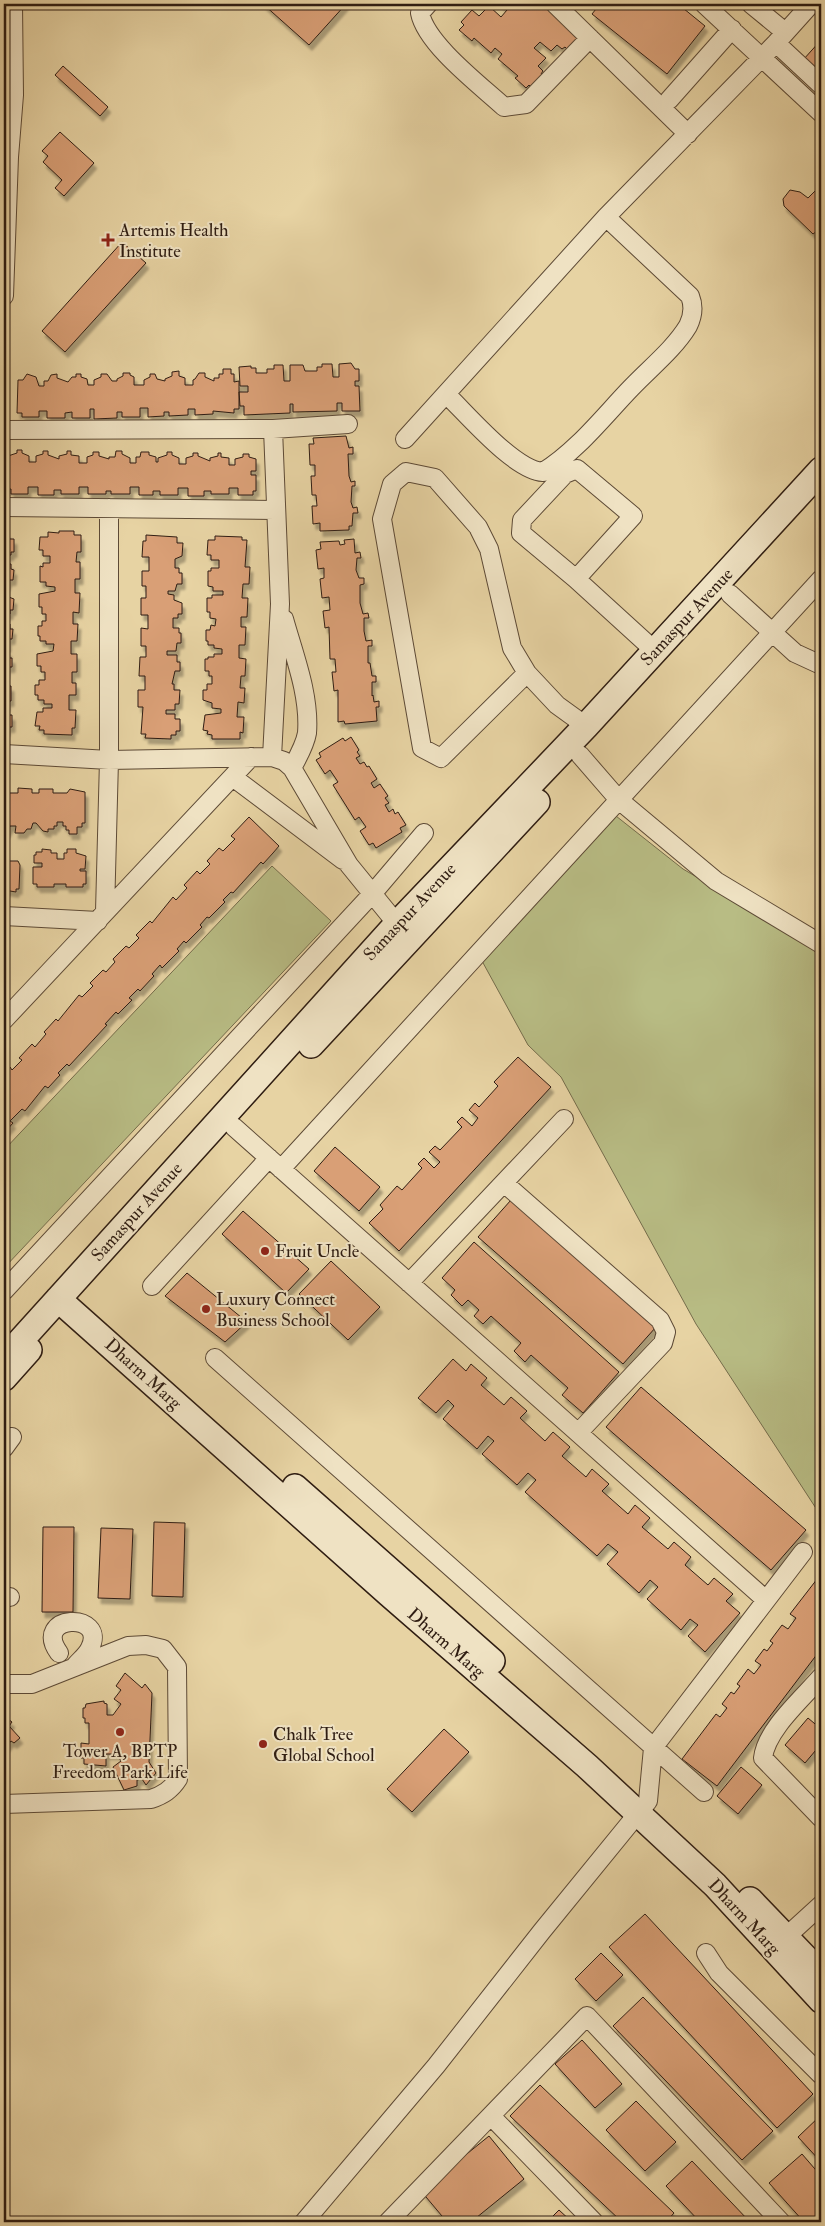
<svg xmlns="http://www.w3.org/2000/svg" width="825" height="2226" font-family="'IM FELL Double Pica',serif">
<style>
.green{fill:#b8bc84;stroke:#746c4b}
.building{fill:#d99f76;stroke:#2f1d12;filter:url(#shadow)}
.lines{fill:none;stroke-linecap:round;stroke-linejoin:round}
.street-casing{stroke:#5d4a36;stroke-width:20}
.secondary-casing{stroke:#2f1d12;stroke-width:28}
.street{stroke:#efe2c3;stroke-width:18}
.secondary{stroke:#efe2c3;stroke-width:25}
.poi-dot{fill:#8f2418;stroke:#efe2c3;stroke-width:2}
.labels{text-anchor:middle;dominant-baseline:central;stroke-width:4;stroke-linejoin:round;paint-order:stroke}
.poi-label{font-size:18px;fill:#2f1d12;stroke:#efe2c3;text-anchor:start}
.street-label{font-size:18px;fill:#2f1d12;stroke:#efe2c3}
</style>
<defs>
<filter id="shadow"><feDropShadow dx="3" dy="5.5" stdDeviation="1" flood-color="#0004"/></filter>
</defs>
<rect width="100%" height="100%" fill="#e7d3a3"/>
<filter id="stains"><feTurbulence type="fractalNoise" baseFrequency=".004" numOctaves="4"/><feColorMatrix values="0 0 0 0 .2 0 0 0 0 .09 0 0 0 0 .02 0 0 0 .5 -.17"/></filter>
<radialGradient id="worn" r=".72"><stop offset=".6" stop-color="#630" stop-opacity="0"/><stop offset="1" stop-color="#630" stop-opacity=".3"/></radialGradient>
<!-- green -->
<path class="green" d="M616 816 683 869 821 950V1516L696 1324 561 1077 528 1045 482 961Z
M272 866 331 921 4 1268V1150Z"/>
<!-- building -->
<path class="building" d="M263 4H346L309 45Z
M500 4H547L579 38 568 50 565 47 562 49 557 45 551 51 540 42 534 48 546 58 538 66 543 71 541 74 543 76 532 88 529 85 526 88 515 78 518 76 498 59 502 54 495 48 491 53 474 38 472 41 459 30 464 25 461 22 472 10 479 16 489 6 501 17 507 10Z
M600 4H678L705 26 667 74 592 14Z
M821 40V77L803 60Z
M63 66 108 107 100 116 55 75Z
M60 132 94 163 64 196 55 188 62 180 43 162 48 156 42 151Z
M821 185V228L813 234 784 206 783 199 790 190 800 192 808 198Z
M122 242 146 263 65 352 42 331Z
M351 363 355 369H359V381H355V386H359L360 411H342V403H337V411L293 412V404H290V413L244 415V406H240L239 392H248V386H240L239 367 251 366V368H256V373H267V369H274V365H283L284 381H290V365H303L305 371H317V367H322V364H332L333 377H339V364Z
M223 369H231V374H234V382L239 381V409H234V413L213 411V414L195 415V409H188V415L169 416V412H164V416L148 417V408H140V417H122V412H117V418L94 419V409H90V418H72V412L65 413V418H47V411H39V417H22V413H17L18 380H23L27 374 36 377 39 386H44V381H48L51 375 57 374V378L68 382 72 377H76V374H81V377L87 379 88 385H94V380L101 377V374H107L112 381H117V379L123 376V373H130V375L134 377V385H144V380L150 377V374H155L157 379 165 381V379L172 376V372L179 371V376L185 378V385H193V380L195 379 199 373H205V377L214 381V378H219V374H223Z
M346 436 349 448 353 447V454H348L349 476 351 482 355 481V486H352L351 502 353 508 357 507 358 513H353L352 526H349V530L320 531V523L313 524 312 506H317L316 495H312L311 476H315V465H310L309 444H314L313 438Z
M17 450H22V453L29 456V462H36V456L43 454V451H48V455L59 459V456L67 454V451H71V455L79 456V463H87V457L93 455V452H99V456L109 459V457H115L116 451H122V454L130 458V463H136V457H140L141 452H149V455L156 457V462H158V458L167 455V452H172V455L179 458V464H186V458L193 456V453H198V456L210 461V458L218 456V453H221V457L229 458V465H235V459L243 457V454H249V457L256 459V471H251V475H256V491H253V495H238V488H229V494H211V491H204V496H188V488H178V495H160V491H153V495H139V487H130V494H111V491H106V494H88V487H79V494H61V490H54V495H38V487H28V494H11V489H5V461H8V456L17 453Z
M59 531H74V535H81V552H77L76 562H80V579H75V593H80L79 613 73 612V624H78L77 641H71V654H77V672H72V683H76V695H69V710H76L75 728H72V735L44 734V730H39L40 726H35L37 712H43V708H52V704H44V700H38V695H35V685H39V680H45V672H41V666H37V654L53 651 54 644H46V641H40V636H38V626H42V621H46V614H42V607H39V594L55 591V587L46 586V582H40V566L43 567V563H50V556H43V550H39L40 537H48V532L59 533Z
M4 533H8V539H14V552H11V555H7V564H11V569L14 570 13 580H9L6 587H4Z
M146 535 177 537V543H183L182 556 175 559V568H179V573H182V584H177L175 591H168V594L174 595V600L182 603V614H178V618H173V628H179V633H181V643H177L176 651H167V655H177V662H180V671H175L172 684H174V690H180L179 704H175V710H166V714H175V719H180V731H176V735H171V739L145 738 146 734H141L143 707H138V690H145V676H139L140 657H146V646H141V628L148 629V615H141V598H146V586H142V571H149V557H142L143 541H146Z
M215 536 242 537V540H247L245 567H250L249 584H243L242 598H248L247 617H241V627H246L245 645H239V658L246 659 245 676H241L240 688H245L244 703 238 702 237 717H244L243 733 240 732V739H212V735L207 734 208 731 203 730 205 715 221 713V709L212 708V703L203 700V690H207V684H212V676H209V671H205V659H208V657H214V654H222V649L214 648V645H208V641H206V630H210L211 625 215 626 216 619 210 618V612H207V598H212V595H223V591H213V587L208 586V571H211V568H219V560H211V555H207L208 540H215Z
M354 539 355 553 360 552 361 558H357L356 570 359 578H364V584L360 585V603L363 614 368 613 369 618H364V631L366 641 372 640V646H368V663H370L372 676H376V682H372V696L373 695 374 702 379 701V707H376L377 721 345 724 344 721 338 722V690L334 691 332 672H336L335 659H330L329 627 325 628 323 611 330 610 329 597 322 598 320 579 324 578V568L318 569 316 550 321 549 320 542 339 541 340 545 345 544 344 540Z
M4 591H6V596L14 599 13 610H10V614H4V624H10V629H13L12 639H8V647L4 646Z
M4 651H9L8 658H12V667H7L6 673H4Z
M4 680H6V686H11V701H7V706H4Z
M4 710H7L6 715H12V727H7V731H4Z
M351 737 359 750 357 752 360 756 356 758 360 764 364 762 367 767 369 766 377 779 371 783 374 788 380 784 388 796 385 798 389 803 385 805 389 812 393 809 395 814 398 812 406 825 400 828 402 832 376 848 373 843 369 845 360 831 366 827 359 817 355 820 333 785 338 782 330 770 325 774 316 760 321 757 319 753 343 738 345 741Z
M18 788 32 789V793H39V789H53V793H67L70 789 85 792V823H82V827H77V834H69V830H66V826H63V822H57V826H54V829H48V832L43 831 36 823H33L31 829H27L24 833H15L16 826H10L7 832H4V790L6 791V793H18Z
M249 817 279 846 273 853 263 864 261 862 233 893 231 892 223 900 225 902 209 918 207 917 200 925 202 927 186 943 184 941 177 949 179 951 162 968 160 965 152 974 154 976 140 991 138 989 129 998 132 1000 118 1014 116 1012 105 1024 107 1025 69 1066 67 1064 58 1073 60 1075 48 1088 45 1086 25 1111 22 1109 10 1121 13 1123 4 1133V1074L10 1067 12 1070 22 1060 19 1058 32 1044 35 1047 46 1034 44 1032 56 1019 58 1021 79 995 82 997 93 986 90 983 103 970 106 972 115 962 113 959 126 946 129 948 139 938 136 935 150 921 152 923 173 897 176 900 187 888 184 885 197 871 200 874 210 864 207 861 219 848 223 851 235 839 231 836Z
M42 849 51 850V853H57V859H64V853H67V849H76V853L86 856 85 869H80V871H86V884H83V887H66V884H54V887H37V884H33V867H42V863H34V855H36V852H42Z
M4 861H18L20 865 19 889H16V892L4 890Z
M518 1057 551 1087 399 1251 369 1223 383 1209 380 1205 397 1186 402 1190 422 1168 418 1164 424 1158 434 1168 440 1162 429 1152 435 1146 440 1150 462 1127 457 1122 462 1117 472 1126 478 1118 469 1110 475 1103 479 1107 498 1086 494 1082Z
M335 1147 380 1187 359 1211 314 1171Z
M511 1200 656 1327 623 1364 478 1237Z
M243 1211 309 1269 286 1293 222 1234Z
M474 1242 619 1372 583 1413 562 1395 568 1388 531 1355 525 1362 514 1351 521 1343 491 1316 483 1324 474 1316 479 1310 468 1300 462 1306 451 1295 455 1290 442 1278Z
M331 1261 380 1307 348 1340 299 1294Z
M187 1273 247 1322 225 1342 165 1296Z
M453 1359 466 1371 471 1364 487 1378 481 1385 504 1405 511 1397 527 1411 520 1418 545 1441 553 1432 570 1447 562 1456 586 1477 592 1469 609 1484 602 1491 628 1514 635 1505 650 1518 642 1527 668 1549 674 1542 691 1557 685 1565 708 1585 714 1578 733 1594 726 1601 740 1613 705 1652 688 1636 698 1625 690 1619 681 1630 647 1599 658 1587 650 1580 639 1593 607 1564 618 1552 608 1544 597 1556 525 1492 536 1480 528 1473 517 1485 482 1454 494 1441 488 1436 477 1449 443 1419 454 1406 448 1400 436 1413 418 1398Z
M641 1387 806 1530 771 1570 606 1427Z
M154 1522 185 1523 183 1597 152 1596Z
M43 1527H74L73 1612H42Z
M101 1528 133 1529 130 1599 98 1598Z
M821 1574V1649L717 1786 682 1759 716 1714 720 1717 727 1708 722 1704 731 1692 734 1694 740 1686 737 1684 748 1669 754 1674 761 1665 755 1661 764 1649 767 1651 773 1643 770 1641 782 1625 788 1629 796 1618 790 1614Z
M125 1673 142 1688 145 1684 152 1693 149 1762 156 1773 146 1785 142 1779 137 1780V1786L124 1790 113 1767 121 1761 117 1754H106V1766L84 1764V1758H81V1743L89 1744V1723H85V1718H83V1708H85L86 1704 104 1701V1703L107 1704V1715H113L121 1704 114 1699 121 1690 116 1686Z
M4 1716 12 1722 9 1726 20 1738 14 1743 11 1741 6 1747 4 1745Z
M808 1718 821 1729V1744L805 1763 785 1745Z
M444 1729 469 1752 412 1812 387 1789Z
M741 1767 762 1785 738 1814 717 1796Z
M645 1914 813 2094 777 2128 609 1947Z
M601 1953 623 1975 596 2001 575 1979Z
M643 1997 773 2131 742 2160 613 2026Z
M582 2040 622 2084 595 2108 555 2064Z
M540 2085 674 2213 666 2222H622L510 2116Z
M636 2101 676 2142 645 2171 606 2130Z
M821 2115V2162L798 2137Z
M489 2136 524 2179 471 2222H447L421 2191Z
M802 2154 821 2176V2222H804L769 2183Z
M692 2161 749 2221 747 2222H700L666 2186Z
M559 2210 572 2222H547Z"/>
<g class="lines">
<!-- street casing -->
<g class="street-casing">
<path id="street" d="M428 4 420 13C426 44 480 85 504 107L526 104 590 38
M555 4 688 134
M704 4 821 113
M751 4 785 32
M776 43 821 85
M669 100 732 29
M4 296 9 157 14 95 13 4
M446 394C468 415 514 470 543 472 577 451 604 416 631 388 650 368 674 349 688 326 693 316 694 306 690 296L606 217
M4 430 273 429 348 424
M405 439 606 217 776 43 811 4
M4 507 275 510
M576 579 521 533 522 520 565 474 577 469 633 516 576 579 655 651
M730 594 795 653 821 665
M284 619C294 655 310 695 307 733 305 745 298 757 292 768
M527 673 441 758 422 748 382 519 392 484 406 472 435 478 478 527 489 549 512 648 527 673 557 705 586 726
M4 754 109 760 272 757 284 761 292 768 349 865 397 924
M580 755 619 800 716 881 821 944
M272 757 280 604 273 429
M234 778 343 860
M105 912 109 760V508
M4 916 98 921
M4 1020 251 757
M234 1127 766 1600
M281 1169 821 579
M504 1183 660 1320 666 1332 663 1343 578 1433
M409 1283 564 1119
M152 1286 269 1158
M4 1291 373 893 424 833
M215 1358 704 1792
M4 1448 12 1437
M4 1597H10
M59 1653C31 1614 108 1611 90 1648 87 1655 80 1660 75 1666
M821 1677C802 1699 766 1730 763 1758L821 1818
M4 1684H32L128 1646 146 1645 163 1649 177 1667 178 1779C171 1790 163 1795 151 1799L4 1804
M787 1936 821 1905
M706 1953 719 1973 821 2075
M492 2117 594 2222
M304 2222 436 2066 542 1931 648 1801 653 1748 803 1552
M388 2222 587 2016 781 2222"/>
</g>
<!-- secondary casing -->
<g class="secondary-casing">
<path id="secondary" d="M311 1045 537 802
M58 1299 389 1594 587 1766 715 1885 821 2000
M4 1359 397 924 586 726 821 470
M4 1378 29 1350
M295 1487 492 1661
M750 1900 821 1974"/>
</g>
<!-- street -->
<use href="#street" class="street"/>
<!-- secondary -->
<use href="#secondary" class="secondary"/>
</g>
<!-- markers -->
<g class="poi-dot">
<path d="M105.5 232.5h5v5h5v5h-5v5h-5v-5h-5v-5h5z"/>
<circle cx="265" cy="1251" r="5"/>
<circle cx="206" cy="1309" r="5"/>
<circle cx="120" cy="1732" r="5"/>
<circle cx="263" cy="1744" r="5"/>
</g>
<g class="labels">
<!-- poi labels -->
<g class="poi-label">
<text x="119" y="230">Artemis Health<tspan x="119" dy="21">Institute</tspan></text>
<text x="275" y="1251">Fruit Uncle</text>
<text x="216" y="1299">Luxury Connect<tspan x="216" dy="21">Business School</tspan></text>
<text x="273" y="1734">Chalk Tree<tspan x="273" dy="21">Global School</tspan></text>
<text x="120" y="1751" text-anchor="middle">Tower A, BPTP<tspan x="120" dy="21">Freedom Park Life</tspan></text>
</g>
<!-- street labels -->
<g class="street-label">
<text transform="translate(687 617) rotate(-47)">Samaspur Avenue</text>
<text transform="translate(410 912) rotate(-47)">Samaspur Avenue</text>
<text transform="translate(137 1212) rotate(-48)">Samaspur Avenue</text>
<text transform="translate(143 1374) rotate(42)">Dharm Marg</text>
<text transform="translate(446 1643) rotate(41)">Dharm Marg</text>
<text transform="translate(744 1917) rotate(47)">Dharm Marg</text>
</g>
</g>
<!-- margin -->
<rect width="825" height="2226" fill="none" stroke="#e7d3a3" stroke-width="20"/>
<rect x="5" y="5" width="815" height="2216" fill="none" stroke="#2f1d12" stroke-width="2.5"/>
<rect x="10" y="10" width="805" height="2206" fill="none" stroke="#2f1d12"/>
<rect width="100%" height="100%" filter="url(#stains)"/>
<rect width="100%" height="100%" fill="url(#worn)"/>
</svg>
